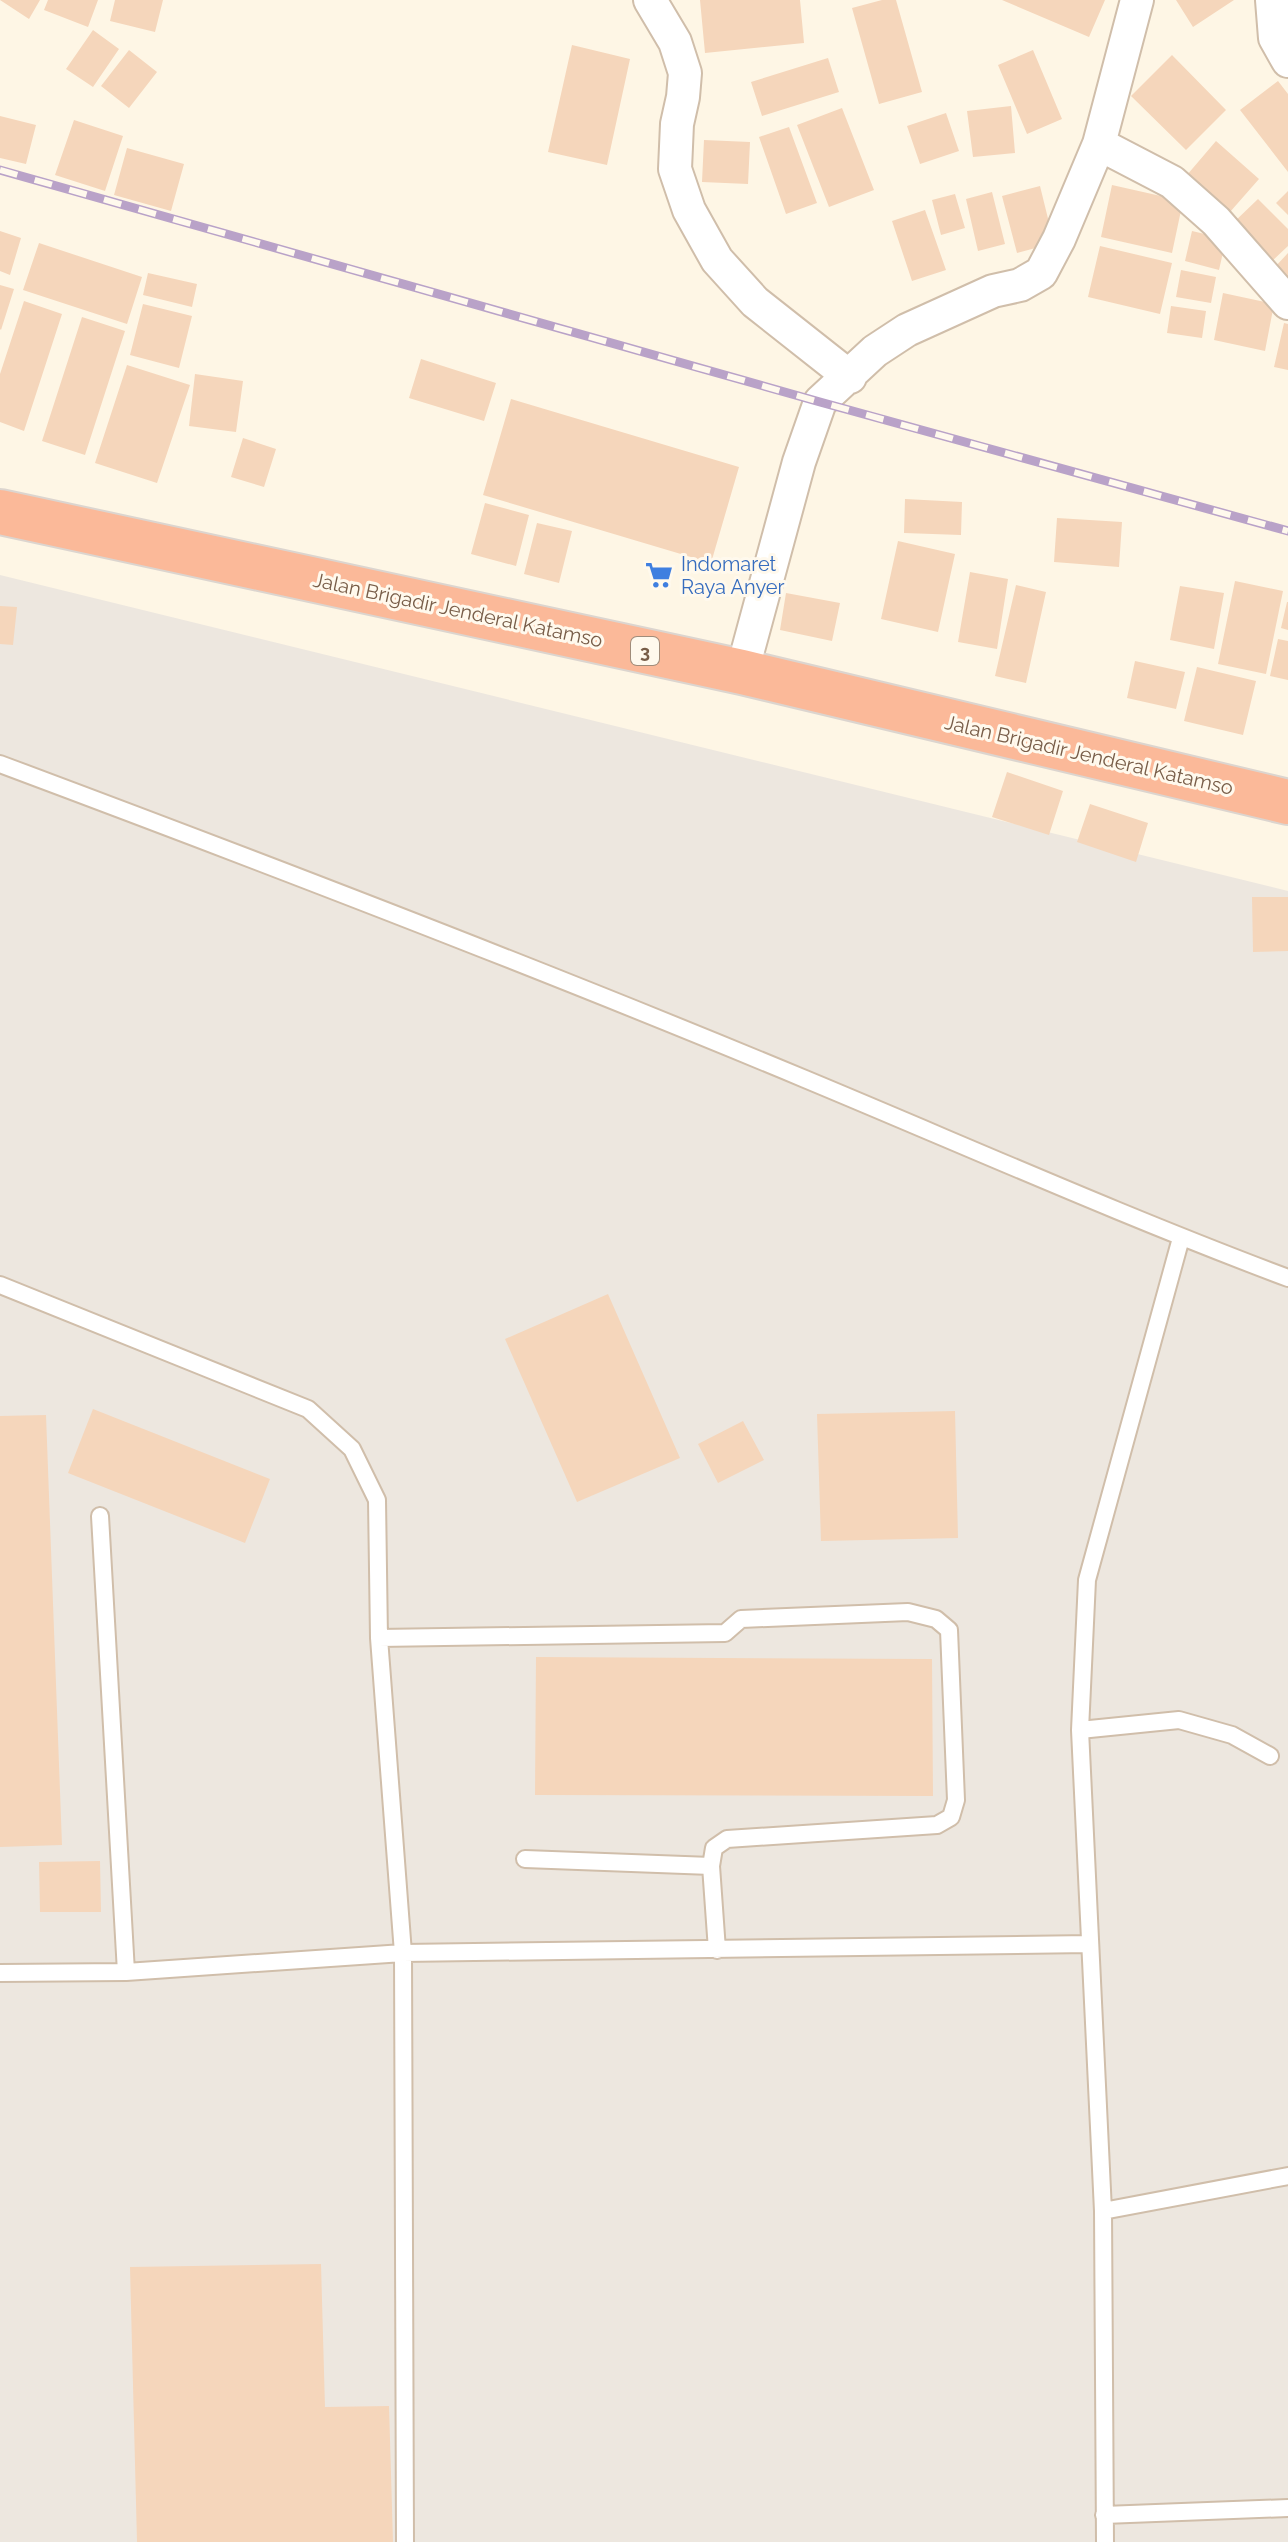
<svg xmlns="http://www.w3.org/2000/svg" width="1288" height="2542" font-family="Raleway,sans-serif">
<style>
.industrial{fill:#ede7df}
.building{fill:#f5d6bb}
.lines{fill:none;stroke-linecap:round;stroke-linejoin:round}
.lane-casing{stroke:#d0beaa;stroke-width:20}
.street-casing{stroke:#d0beaa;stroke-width:36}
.highway-casing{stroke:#dcd5cf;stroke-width:48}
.lane{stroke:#fff;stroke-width:16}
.street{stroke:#fff;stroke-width:32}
.highway{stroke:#fbb999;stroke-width:44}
.rail-casing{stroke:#b9a2c8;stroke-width:9}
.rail{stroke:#fff9ed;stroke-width:6;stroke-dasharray:18;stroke-linecap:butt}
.labels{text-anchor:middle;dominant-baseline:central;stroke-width:6;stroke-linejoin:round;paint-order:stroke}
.shield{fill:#fff9ed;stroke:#a08c7a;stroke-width:2}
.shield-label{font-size:18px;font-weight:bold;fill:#785d48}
.shop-label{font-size:20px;fill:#366cbe;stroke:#fff9ed;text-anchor:start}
.street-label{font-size:20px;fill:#785d48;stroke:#fff9ed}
</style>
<rect width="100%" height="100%" fill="#fef6e5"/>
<!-- industrial -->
<path class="industrial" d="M0 575 1288 891V2542H0Z"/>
<!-- building -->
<path class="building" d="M0 0H40L29 19Z
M48 0H98L88 27 44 10Z
M115 0H163L155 32 110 21Z
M700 0H800L804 43 705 53Z
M882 0H896L922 92 879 104 852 8Z
M1002 0H1105L1089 37Z
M1176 0H1234L1193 27Z
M93 30 119 49 93 87 66 69Z
M572 45 630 59 607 165 548 152Z
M129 50 157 72 129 108 101 86Z
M1033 50 1062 119 1027 134 998 65Z
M1172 55 1226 110 1186 150 1131 96Z
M828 58 839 92 762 116 751 82Z
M1278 81 1288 94V172L1240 110Z
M1011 106 1015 153 973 157 967 111Z
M842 108 874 190 829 207 797 125Z
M946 113 959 151 920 164 907 126Z
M0 116 36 125 26 164 0 158Z
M74 120 123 136 105 191 55 175Z
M789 127 817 203 786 214 759 137Z
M704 140 750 142 748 184 702 182Z
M1216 141 1259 179 1230 212 1187 175Z
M127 148 184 164 171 211 114 195Z
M1112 185 1183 201 1172 253 1101 237Z
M1040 186 1054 243 1017 253 1002 196Z
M1288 191V215L1276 203Z
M992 192 1005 244 978 251 966 199Z
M955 194 965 228 941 235 932 200Z
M1258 199 1288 229V246L1270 263 1232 224Z
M925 210 946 270 912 281 892 221Z
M0 231 21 238 10 275 0 271Z
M1192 231 1226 239 1219 270 1185 261Z
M39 243 142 277 127 324 23 290Z
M1100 246 1172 263 1160 314 1088 297Z
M1288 253V280L1274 268Z
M1181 270 1216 277 1211 303 1176 297Z
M148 273 197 284 192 307 143 295Z
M0 285 14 289 1 330 0 329Z
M1223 293 1274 304 1265 351 1214 340Z
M24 301 62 314 24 431 0 422V374Z
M143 304 192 316 179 368 130 355Z
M1171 306 1206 311 1202 338 1167 333Z
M82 317 125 331 85 455 42 441Z
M1284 323 1288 324V370L1274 367Z
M421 359 496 383 484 421 409 398Z
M127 365 190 385 157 483 95 463Z
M195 374 243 381 236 432 189 426Z
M511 399 739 467 711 563 483 495Z
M243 438 276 449 264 487 231 477Z
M905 499 962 502 961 535 904 533Z
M485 503 529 515 516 566 471 554Z
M1057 518 1122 522 1119 567 1054 562Z
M537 523 572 531 559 583 524 574Z
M898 541 955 554 938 632 881 619Z
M970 572 1008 579 997 649 958 642Z
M1235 581 1283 591 1266 674 1218 664Z
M1016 585 1046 592 1026 683 995 676Z
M1180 586 1224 593 1214 649 1170 640Z
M786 593 840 603 832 641 780 630Z
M1287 602H1288V630L1281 628Z
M0 606 17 607 13 645 0 644Z
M1278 639 1288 641V680L1270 676Z
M1135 661 1185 672 1176 709 1127 698Z
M1197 667 1256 681 1243 735 1184 721Z
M1007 772 1063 791 1049 835 992 817Z
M1090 804 1148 823 1136 862 1077 842Z
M1252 897H1288V951L1253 952Z
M608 1294 680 1458 577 1502 505 1339Z
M93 1409 270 1479 245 1543 68 1473Z
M955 1411 958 1538 821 1541 817 1414Z
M46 1415 62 1845 0 1847V1416Z
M743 1421 764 1460 718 1483 698 1444Z
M536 1657 932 1659 933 1796 535 1795Z
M100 1861 101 1912H40L39 1862Z
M321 2264 325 2407 389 2406 393 2542H137L130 2267Z"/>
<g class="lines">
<!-- lane casing -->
<g class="lane-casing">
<path id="lane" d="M0 764C270 865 539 968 805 1079 966 1146 1125 1217 1288 1278
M0 1285 308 1409 352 1449 377 1500 379 1638 403 1953 405 2542
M100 1516 126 1972
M379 1638 725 1633 741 1619 908 1612 936 1619 949 1630 956 1800 951 1817 937 1825 727 1839 714 1848 711 1866 717 1950
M1080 1730 1179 1720 1232 1735 1270 1756
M525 1859 711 1866
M0 1973 126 1972 403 1953 1090 1944
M1103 2211 1288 2176
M1104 2515 1288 2508
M1105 2542 1103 2211 1080 1730 1087 1580 1181 1238"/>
</g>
<!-- street casing -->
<g class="street-casing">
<path id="street" d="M650 0 675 42 685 73 683 97 677 124 675 169 689 210 717 260 755 302 850 377
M1272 0 1275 38 1288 61
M1099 144 1172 182 1216 221 1288 303
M742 672 799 462 820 402 875 351 907 330 993 291 1020 285 1041 273 1059 239 1099 144 1137 0"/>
</g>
<!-- highway casing -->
<g class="highway-casing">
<path id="highway" d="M0 512 742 672 1288 802"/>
</g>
<!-- lane -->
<use href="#lane" class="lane"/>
<!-- street -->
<use href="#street" class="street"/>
<!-- highway -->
<use href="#highway" class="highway"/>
<!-- rail casing -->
<g class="rail-casing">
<path id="rail" d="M0 170 820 402 1288 531"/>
</g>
<!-- rail -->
<use href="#rail" class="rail"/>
</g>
<!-- icons -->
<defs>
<g id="supermarket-bare" transform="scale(2.16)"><path d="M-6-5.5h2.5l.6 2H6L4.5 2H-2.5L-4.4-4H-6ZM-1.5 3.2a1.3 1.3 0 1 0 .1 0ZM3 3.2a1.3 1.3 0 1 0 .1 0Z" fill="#3f7fe0" stroke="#fff9ed" stroke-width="2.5" paint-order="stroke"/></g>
</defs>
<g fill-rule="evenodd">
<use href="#supermarket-bare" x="659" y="575"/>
</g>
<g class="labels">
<!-- shield labels -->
<rect class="shield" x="631" y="637" width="28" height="28" rx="6"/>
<g class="shield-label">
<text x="645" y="651">3</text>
</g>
<!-- shop labels -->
<g class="shop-label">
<text x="681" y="564">Indomaret<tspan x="681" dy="23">Raya Anyer</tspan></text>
</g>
<!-- street labels -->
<g class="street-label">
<text transform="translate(458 610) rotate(12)">Jalan Brigadir Jenderal Katamso</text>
<text transform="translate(1089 755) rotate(13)">Jalan Brigadir Jenderal Katamso</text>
</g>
</g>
</svg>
